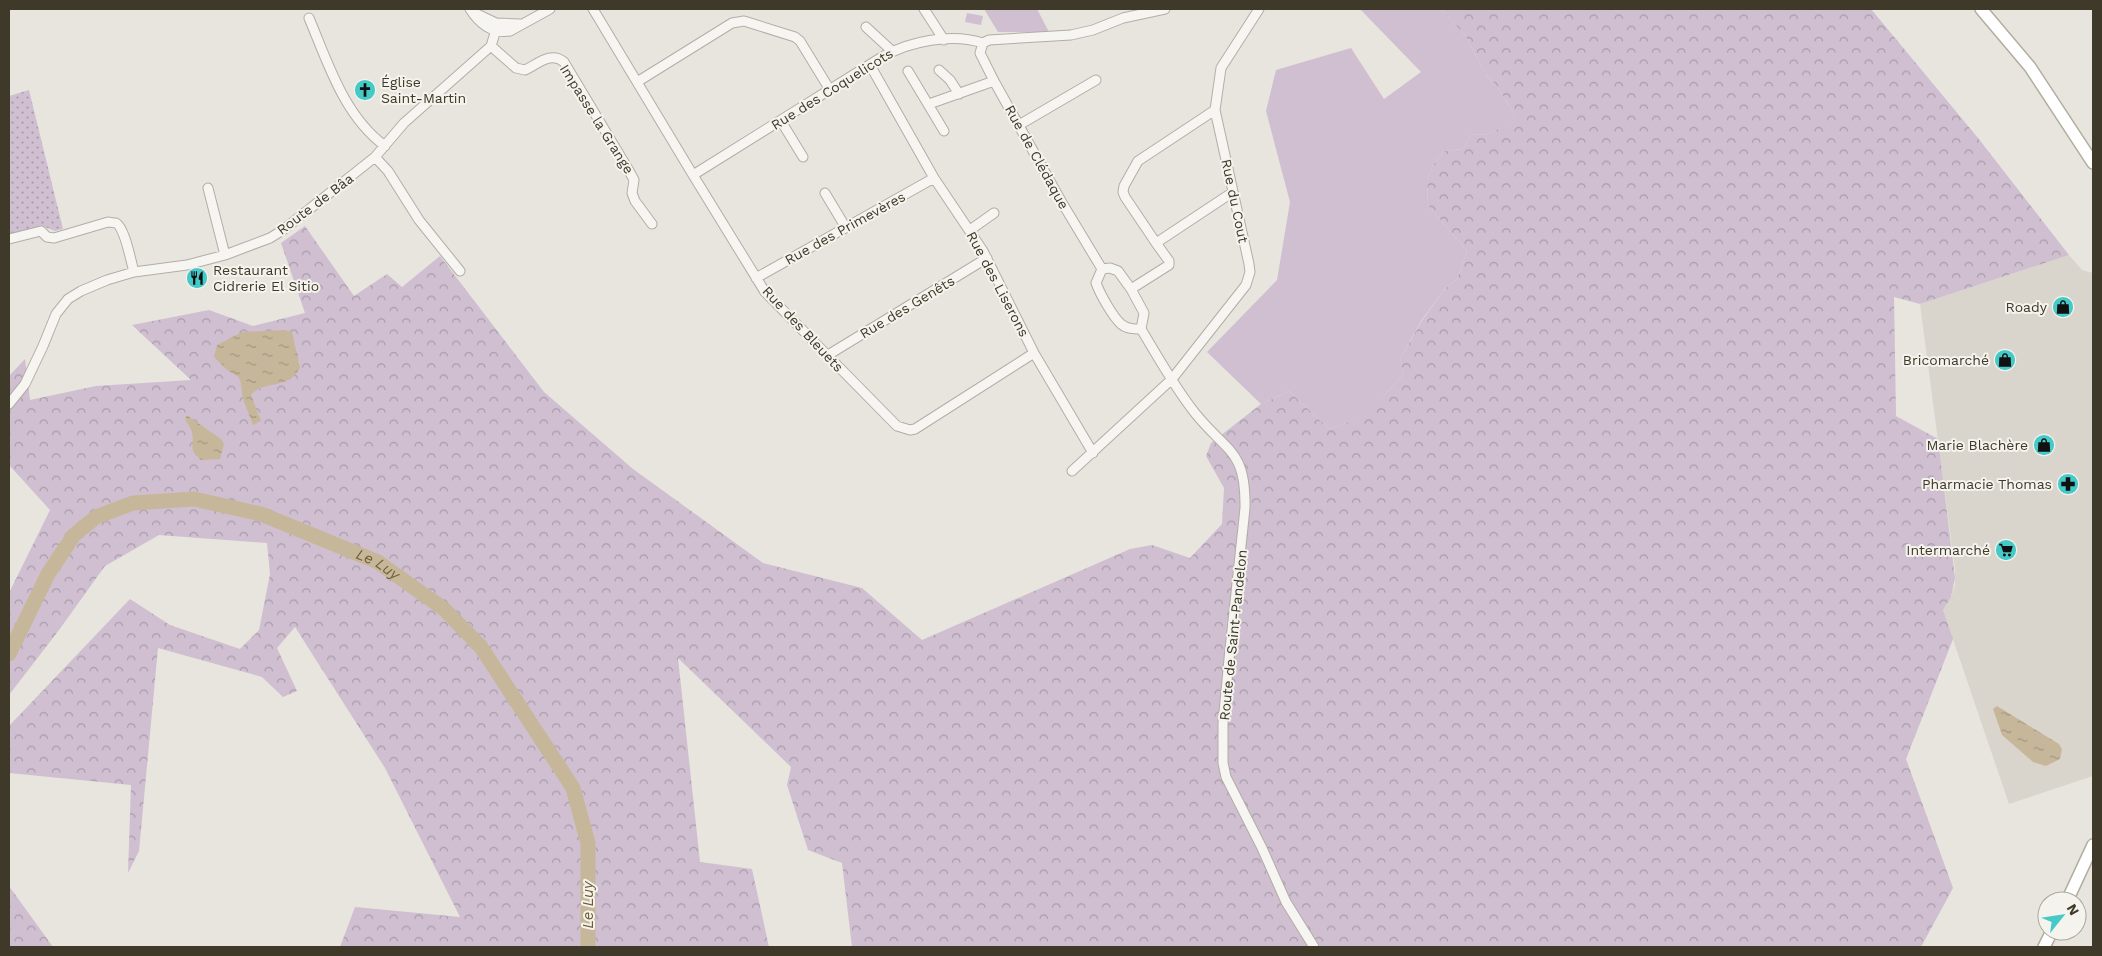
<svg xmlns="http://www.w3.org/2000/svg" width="2102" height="956" font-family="'Work Sans',sans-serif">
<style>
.built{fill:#d9d5cc}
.green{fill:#cfbfd1}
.forest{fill:url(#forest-crowns)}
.park{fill:url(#park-dots)}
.water{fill:url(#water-ripples)}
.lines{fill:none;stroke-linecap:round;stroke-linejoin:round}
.river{stroke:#c7b79a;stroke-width:15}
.minor-casing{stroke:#b1aea4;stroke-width:11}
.major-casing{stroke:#b3ad9e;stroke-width:14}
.minor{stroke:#f6f5f1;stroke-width:9}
.major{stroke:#fff;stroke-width:11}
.labels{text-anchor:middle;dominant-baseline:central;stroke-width:4;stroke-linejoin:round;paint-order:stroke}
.poi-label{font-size:14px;fill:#3e3928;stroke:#f5f3ed;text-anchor:end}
.street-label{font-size:14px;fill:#3e3928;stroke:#f5f3ed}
.water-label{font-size:15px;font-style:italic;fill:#705d33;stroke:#f5f3ed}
</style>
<defs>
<pattern id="forest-crowns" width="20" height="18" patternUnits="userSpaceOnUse" patternTransform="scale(1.25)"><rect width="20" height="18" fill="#cfbfd1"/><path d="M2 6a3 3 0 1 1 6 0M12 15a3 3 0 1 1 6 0" fill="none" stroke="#a99caa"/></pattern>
<pattern id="park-dots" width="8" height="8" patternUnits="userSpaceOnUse" patternTransform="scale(1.25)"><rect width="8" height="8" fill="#cfbfd1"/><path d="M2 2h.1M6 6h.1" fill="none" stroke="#a99caa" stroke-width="1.8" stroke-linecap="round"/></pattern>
<pattern id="water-ripples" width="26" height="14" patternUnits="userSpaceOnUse" patternTransform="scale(1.25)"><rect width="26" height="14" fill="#c7b79a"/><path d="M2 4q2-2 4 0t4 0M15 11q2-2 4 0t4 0" fill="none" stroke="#a3967e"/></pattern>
</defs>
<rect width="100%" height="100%" fill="#e7e5de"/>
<!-- built -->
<path class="built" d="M2069 255 2082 270 2093 273V776L2009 804 1943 610 1951 597 1955 585V570L1920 304Z"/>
<!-- green -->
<path class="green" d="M984 9H1037L1049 32H998Z
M1360 9H1440L1465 35 1486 75 1496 85 1514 113 1510 125 1487 134 1471 135 1463 149 1443 151 1432 167 1427 179 1428 205 1467 251 1457 279 1444 290 1421 321 1400 359 1404 374 1387 392 1370 415 1329 429 1289 391 1261 404 1207 352 1277 280 1290 202 1266 111 1276 70 1351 48 1384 99 1421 72Z
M967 13 983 16 981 25 965 22Z"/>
<!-- forest -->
<path class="forest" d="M1440 9H1871L1978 138 2069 255 1920 304 1894 297 1896 416 1938 439 1955 578 1951 597 1943 610 1953 639 1906 759 1953 888 1921 947H852L842 863 808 850 787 785 791 767 678 658 700 862 752 869 769 947H340L355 907 460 917 385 768 295 627 277 648 297 691 283 697 262 677 158 648 139 851 128 873 131 785 9 773V726L130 599 170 625 240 649 259 630 270 574 267 543 159 535 105 566 59 630 9 695V593L50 510 9 465V376L25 359 30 400 96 386 191 380 132 325 209 310 253 326 305 313 281 243 305 226 354 296 387 274 402 287 440 256 544 392 633 469 763 563 862 588 922 640 1130 549 1152 545 1190 558 1222 524 1224 488 1206 456 1211 443 1261 404 1289 391 1329 429 1369 415 1387 392 1404 374 1400 359 1421 322 1444 290 1457 279 1467 251 1428 205 1427 179 1432 167 1443 151 1463 149 1471 135 1487 134 1509 125 1514 113 1496 85 1486 75 1465 35Z
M9 886 53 947H9Z"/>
<!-- park -->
<path class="park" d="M29 90 63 229 55 231 45 227 9 235V96Z"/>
<!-- water -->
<path class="water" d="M283 330 292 332 300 368C287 391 265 379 251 395L261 421 253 425 243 399 240 378 227 370 214 357 217 345 242 332Z
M188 416 221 439 224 444 220 459 201 460C187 448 195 447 192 433 191 427 186 423 185 417Z
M1997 706 2059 744 2062 749 2060 759 2046 766 2033 762 2002 735 1993 709Z"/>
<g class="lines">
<!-- river -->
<path class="river" id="s1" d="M9 654 48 574 74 535 96 517 133 503 194 499 261 514 378 562 444 609 481 647 573 788 588 843V947"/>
<!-- minor casing -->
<g class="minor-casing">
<path id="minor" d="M470 9C479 23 491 34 510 31L550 9
M593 9 693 175 765 292 897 426 910 430 915 429 1034 353
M924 9 944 40
M475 13 496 23 520 24
M309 18C328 63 344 116 385 146
M866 27 892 51
M983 43 980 53 994 81 1061 201 1102 269 1096 283C1100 294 1113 317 1121 324 1127 329 1134 329 1141 329 1158 357 1175 388 1195 413 1227 453 1246 449 1245 508L1229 659 1223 723V763L1226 777 1262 848 1286 902 1314 947
M983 43 989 40 1071 35 1093 30 1123 18 1165 9
M491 46 516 68 525 70C538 64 551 51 564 62L628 169 634 180 632 193 635 201 652 224
M870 65 934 178 983 251 1034 353 1093 453
M939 70 950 80 959 94
M908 71 944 131
M637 82 732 23 744 21 795 37 800 41 830 90
M929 104 994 81
M781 121 803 157
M1019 125 1096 80
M375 157 388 171 419 220 460 271
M693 175 882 57C910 41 951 33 983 43
M208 188 225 255
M825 193 846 228
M970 230 994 213
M9 239 41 231 47 237 54 238 108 222C109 222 114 223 116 223 125 228 131 262 134 272
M1156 243 1125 197 1123 192 1124 186 1138 161 1215 110
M1102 269 1110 268 1118 271 1131 289 1144 313 1141 329
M756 278 934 178
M1131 289 1169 265V261L1156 243 1233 192
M828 355 987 258
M9 404 25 384 43 346 56 314 68 299 81 291 107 280 134 272 187 265 225 255 270 238 283 230 375 157 404 123 491 46 495 33 496 23
M1072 471 1172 379 1246 285 1250 272 1249 264 1215 110 1221 68 1259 9"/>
</g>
<!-- major casing -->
<g class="major-casing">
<path id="major" d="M1981 9 2030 67 2093 163
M2067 901 2093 845
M2044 947 2052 931"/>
</g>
<!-- minor -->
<use href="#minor" class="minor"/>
<!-- major -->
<use href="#major" class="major"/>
</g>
<!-- icons -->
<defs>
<g id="church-disc" transform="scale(1.125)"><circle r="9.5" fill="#45cac8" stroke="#f5f3ed"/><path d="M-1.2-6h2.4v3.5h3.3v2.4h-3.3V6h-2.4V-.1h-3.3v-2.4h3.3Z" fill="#111"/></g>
<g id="restaurant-disc" transform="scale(1.125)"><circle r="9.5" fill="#45cac8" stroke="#f5f3ed"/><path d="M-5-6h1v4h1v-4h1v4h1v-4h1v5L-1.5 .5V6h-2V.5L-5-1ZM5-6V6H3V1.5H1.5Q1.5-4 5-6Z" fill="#111"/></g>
<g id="shop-disc" transform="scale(1.125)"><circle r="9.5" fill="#45cac8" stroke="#f5f3ed"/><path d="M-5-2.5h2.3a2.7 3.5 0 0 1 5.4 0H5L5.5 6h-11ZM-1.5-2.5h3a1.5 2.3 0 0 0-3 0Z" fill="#111"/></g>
<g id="pharmacy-disc" transform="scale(1.125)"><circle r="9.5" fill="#45cac8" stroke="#f5f3ed"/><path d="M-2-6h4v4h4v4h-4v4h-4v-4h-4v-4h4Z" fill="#111"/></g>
<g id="supermarket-disc" transform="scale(1.125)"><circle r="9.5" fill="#45cac8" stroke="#f5f3ed"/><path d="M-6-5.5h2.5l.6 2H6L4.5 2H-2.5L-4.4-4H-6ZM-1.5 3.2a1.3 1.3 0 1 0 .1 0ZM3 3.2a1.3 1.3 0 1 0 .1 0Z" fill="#111"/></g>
</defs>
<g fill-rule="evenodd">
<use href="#church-disc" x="365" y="90"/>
<use href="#restaurant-disc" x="197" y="278"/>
<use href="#shop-disc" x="2063" y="307"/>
<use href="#shop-disc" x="2005" y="360"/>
<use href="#shop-disc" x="2044" y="445"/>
<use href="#pharmacy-disc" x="2068" y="484"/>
<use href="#supermarket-disc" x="2006" y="550"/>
</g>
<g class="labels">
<!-- poi labels -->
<g class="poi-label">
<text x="381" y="82" text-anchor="start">Église<tspan x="381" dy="16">Saint-Martin</tspan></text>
<text x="213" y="270" text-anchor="start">Restaurant<tspan x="213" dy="16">Cidrerie El Sitio</tspan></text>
<text x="2047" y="307">Roady</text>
<text x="1989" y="360">Bricomarché</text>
<text x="2028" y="445">Marie Blachère</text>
<text x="2052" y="484">Pharmacie Thomas</text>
<text x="1990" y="550">Intermarché</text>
</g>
<!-- street labels -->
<g class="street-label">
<text transform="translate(832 89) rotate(-32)">Rue des Coquelicots</text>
<text transform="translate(597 119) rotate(58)">Impasse la Grange</text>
<text transform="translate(1037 157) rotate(61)">Rue de Clédaque</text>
<text transform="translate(1235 201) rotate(78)">Rue du Cout</text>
<text transform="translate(315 204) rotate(-37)">Route de Bâa</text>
<text transform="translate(845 228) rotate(-29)">Rue des Primevères</text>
<text transform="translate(998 284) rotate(62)">Rue des Liserons</text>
<text transform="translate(907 307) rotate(-31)">Rue des Genêts</text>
<text transform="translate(803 329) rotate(47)">Rue des Bleuets</text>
<text transform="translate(1233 635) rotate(-84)">Route de Saint-Pandelon</text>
</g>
<!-- water labels -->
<g class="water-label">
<text stroke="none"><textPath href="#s1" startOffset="461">Le Luy</textPath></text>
<text transform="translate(588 905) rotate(-90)">Le Luy</text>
</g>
</g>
<!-- border -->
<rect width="2102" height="956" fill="none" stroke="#3e3928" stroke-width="20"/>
<!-- north arrow -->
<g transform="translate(2062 916) rotate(60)"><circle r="24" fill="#f5f3ed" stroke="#aca99e"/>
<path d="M0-4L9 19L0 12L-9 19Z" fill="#45cac8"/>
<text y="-8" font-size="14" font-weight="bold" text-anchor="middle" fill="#3e3928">N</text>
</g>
</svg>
